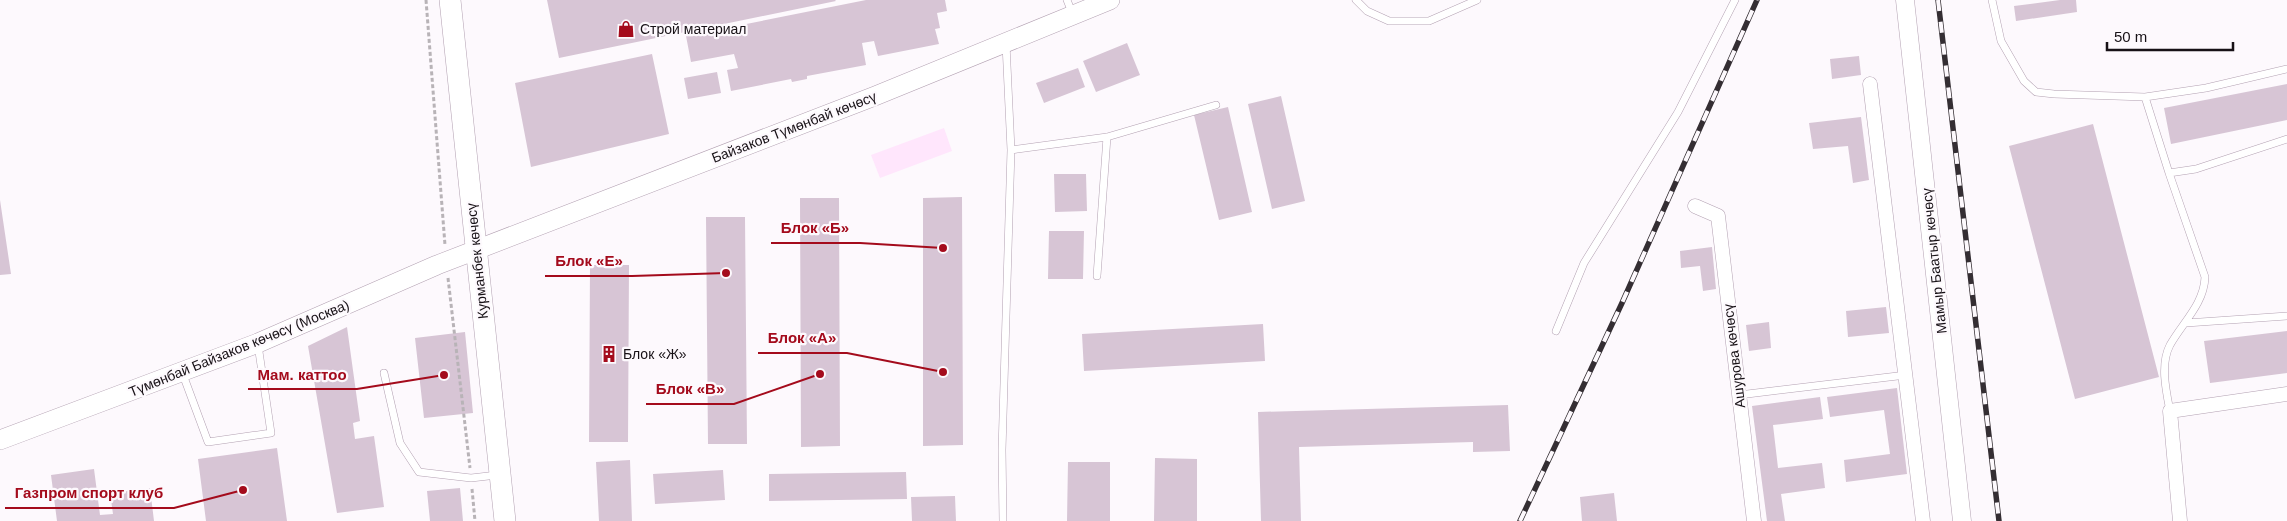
<svg xmlns="http://www.w3.org/2000/svg" width="2287" height="521" font-family="Helvetica,sans-serif">
<style>
.built{fill:#ffe6fc}
.building{fill:#d7c5d5}
.lines{fill:none;stroke-linecap:round;stroke-linejoin:round}
.service-casing{stroke:#b3a1b2;stroke-width:8}
.minor-casing{stroke:#b3a1b2;stroke-width:15}
.tertiary-casing{stroke:#b3a1b2;stroke-width:19}
.secondary-casing{stroke:#b3a1b2;stroke-width:20}
.primary-casing{stroke:#b3a1b2;stroke-width:22}
.path{stroke:#b8b3b7;stroke-width:3;stroke-dasharray:4 2.5;stroke-linecap:butt}
.service{stroke:#fff;stroke-width:7}
.minor{stroke:#fff;stroke-width:14}
.tertiary{stroke:#fff;stroke-width:18}
.secondary{stroke:#fff;stroke-width:19}
.primary{stroke:#fff;stroke-width:21}
.rail-casing{stroke:#342e33;stroke-width:5.5}
.rail{stroke:#fdf9fd;stroke-width:4;stroke-dasharray:11;stroke-linecap:butt}
.labels{text-anchor:middle;dominant-baseline:central;stroke-width:4.5;stroke-linejoin:round;paint-order:stroke}
.poi-label{font-size:14px;fill:#171116;stroke:#fdf9fd;text-anchor:start}
.street-label{font-size:14px;fill:#171116;stroke:#fdf9fd}
.leader{fill:none;stroke:#a40b1c;stroke-width:2}
.callout-dot{fill:#a40b1c;stroke:#fdf9fd;stroke-width:2}
.callout-label{font-size:15px;text-anchor:middle;font-weight:bold;fill:#a40b1c;stroke:#fdf9fd;stroke-width:4.5;stroke-linejoin:round;paint-order:stroke}
</style>
<rect width="100%" height="100%" fill="#fdf9fd"/>
<!-- built -->
<path class="built" d="M944 128 952 151 880 178 871 155Z"/>
<!-- building -->
<path class="building" d="M547 0H835L836 1 559 58Z
M866 0H945L947 11 937 13 940 28 935 29 939 44 878 56 874 41 862 43 866 65 807 76V79L792 82 791 79 731 91 727 70 738 68 734 54 691 62 686 36Z
M2060 0H2076L2077 12 2016 21 2014 6Z
M1127 43 1140 75 1096 92 1083 61Z
M652 54 669 134 531 167 515 83Z
M1859 56 1861 75 1832 79 1830 59Z
M1078 68 1085 87 1044 103 1036 83Z
M717 72 721 93 688 99 684 78Z
M2287 84V120L2171 144 2164 108Z
M1281 96 1305 201 1272 209 1248 104Z
M1228 107 1252 212 1219 220 1194 115Z
M1861 117 1869 180 1853 183 1848 146 1813 149 1809 123Z
M2093 124 2159 377 2075 399 2009 146Z
M1054 174H1086L1087 211 1055 212Z
M962 197 963 445 923 446V198Z
M800 198H839L840 446 801 447Z
M0 200 11 274 0 275Z
M706 217H745L747 444H708Z
M1049 231H1084L1083 279H1048Z
M1712 247 1716 289 1703 291 1700 266 1681 268 1680 251Z
M590 265H629L628 442H589Z
M1886 307 1889 333 1848 337 1846 311Z
M1769 322 1771 348 1749 351 1746 325Z
M1263 324 1265 361 1084 371 1082 334Z
M347 327 360 421 353 423 355 439 374 436 384 507 337 513 308 346Z
M2287 331V373L2210 383 2204 341Z
M465 332 473 413 424 418 415 338Z
M1897 388 1907 474 1846 482 1844 460 1890 454 1884 410 1830 417 1827 397Z
M1820 397 1823 419 1773 425 1778 468 1822 463 1825 488 1781 494 1785 521H1767L1752 406Z
M1508 405 1510 451 1473 452V442L1299 447 1301 521H1261L1258 412Z
M277 448 287 521H206L198 459Z
M1155 458 1197 459V521H1154Z
M630 460 632 521H599L596 462Z
M1068 462H1110V521H1067Z
M94 469 100 515 113 514 110 493 150 488 154 521H57L51 475Z
M723 470 725 500 655 504 653 474Z
M906 472 907 499 769 501V474Z
M460 488 463 521H430L427 491Z
M1614 493 1617 521H1582L1580 497Z
M955 496 956 521H912L911 497Z"/>
<g class="lines">
<!-- service casing -->
<g class="service-casing">
<path id="service" d="M1067 0 1073 15
M1356 0 1367 11 1389 21H1429L1477 0
M1992 0 2001 41 2024 81 2036 92 2054 94 2145 97 2206 88 2287 69
M2145 97 2169 173 2196 169 2287 139
M1011 150 1107 137 1216 105
M2169 173 2205 277C2204 304 2183 322 2170 345 2160 364 2166 391 2170 411
M1097 276 1107 137
M2186 323 2287 316
M1556 331 1584 263 1678 112 1735 0
M182 372 208 442 271 433 258 345
M384 373 400 443 419 472 471 478 497 475
M1739 395 1906 375
M1003 521 1002 450 1011 150 1006 44"/>
</g>
<!-- minor casing -->
<g class="minor-casing">
<path id="minor" d="M1870 84 1923 521
M1695 206 1718 216 1754 521
M2180 521 2170 411 2287 394"/>
</g>
<!-- tertiary casing -->
<g class="tertiary-casing">
<path id="tertiary" d="M1905 0 1962 521"/>
</g>
<!-- secondary casing -->
<g class="secondary-casing">
<path id="secondary" d="M0 440 258 343 437 265 875 96 1110 0"/>
</g>
<!-- primary casing -->
<g class="primary-casing">
<path id="primary" d="M450 0 505 521"/>
</g>
<!-- path -->
<path class="path" d="M426 0 445 245
M448 278 470 468
M472 489 475 521"/>
<!-- service -->
<use href="#service" class="service"/>
<!-- minor -->
<use href="#minor" class="minor"/>
<!-- tertiary -->
<use href="#tertiary" class="tertiary"/>
<!-- secondary -->
<use href="#secondary" class="secondary"/>
<!-- primary -->
<use href="#primary" class="primary"/>
<!-- rail casing -->
<g class="rail-casing">
<path id="rail" d="M1938 0 1999 521
M1520 521 1622 303 1757 0"/>
</g>
<!-- rail -->
<use href="#rail" class="rail"/>
</g>
<!-- icons -->
<defs>
<g id="shop-bare" transform="scale(1.35)"><path d="M-5-2.5h2.3a2.7 3.5 0 0 1 5.4 0H5L5.5 6h-11ZM-1.5-2.5h3a1.5 2.3 0 0 0-3 0Z" fill="#a40b1c" stroke="#fdf9fd" stroke-width="2.5" paint-order="stroke"/></g>
<g id="building-bare" transform="scale(1.35)"><path d="M-4-6H4V6H1V3H-1V6H-4ZM-2.5-4.3h1.7v1.8h-1.7ZM.8-4.3h1.7v1.8H.8ZM-2.5-1h1.7V.8h-1.7ZM.8-1h1.7V.8H.8Z" fill="#a40b1c" stroke="#fdf9fd" stroke-width="2.5" paint-order="stroke"/></g>
</defs>
<g fill-rule="evenodd">
<use href="#shop-bare" x="626" y="29"/>
<use href="#building-bare" x="609" y="354"/>
</g>
<g class="labels">
<!-- poi labels -->
<g class="poi-label">
<text x="640" y="29">Строй материал</text>
<text x="623" y="354">Блок «Ж»</text>
</g>
<!-- street labels -->
<g class="street-label">
<text transform="translate(794 127) rotate(-21)">Байзаков Түмөнбай көчөсү</text>
<text transform="translate(477 261) rotate(-96)">Курманбек көчөсү</text>
<text transform="translate(1934 261) rotate(-96)">Мамыр Баатыр көчөсү</text>
<text transform="translate(239 348) rotate(-22)">Түмөнбай Байзаков көчөсү (Москва)</text>
<text transform="translate(1734 356) rotate(-97)">Ашурова көчөсү</text>
</g>
</g>
<!-- callouts -->
<path class="leader" d="M943 248L860 243H771M726 273L632 276H545M943 372L847 353H758M444 375L357 389H248M820 374L734 404H646M243 490L174 508H5"/>
<g class="callout-dot">
<circle cx="943" cy="248" r="5"/>
<circle cx="726" cy="273" r="5"/>
<circle cx="943" cy="372" r="5"/>
<circle cx="444" cy="375" r="5"/>
<circle cx="820" cy="374" r="5"/>
<circle cx="243" cy="490" r="5"/>
</g>
<g class="callout-label">
<text x="815" y="233">Блок «Б»</text>
<text x="589" y="266">Блок «Е»</text>
<text x="802" y="343">Блок «А»</text>
<text x="302" y="380">Мам. каттоо</text>
<text x="690" y="394">Блок «В»</text>
<text x="89" y="498">Газпром спорт клуб</text>
</g>
<!-- scale -->
<path d="M2107 42v8h126v-8" fill="none" stroke="#171116" stroke-width="2.5"/>
<text x="2114" y="42" font-size="15" fill="#171116" stroke="#fdf9fd" stroke-width="4" paint-order="stroke">50 m</text>
</svg>
